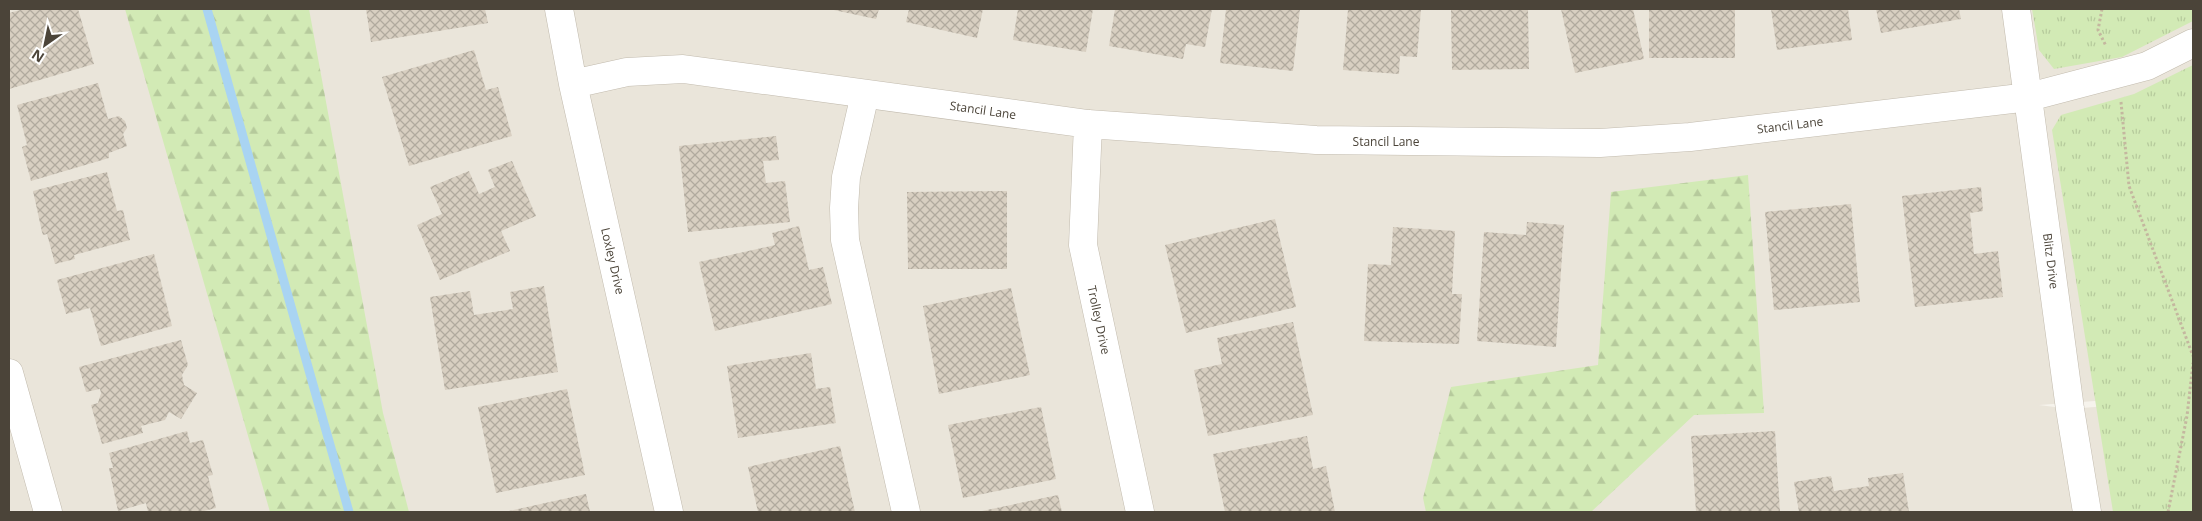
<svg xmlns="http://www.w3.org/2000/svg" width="2202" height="521" font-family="'Open Sans',sans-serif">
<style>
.residential{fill:#eae5da}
.grass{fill:url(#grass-tufts)}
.forest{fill:url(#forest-firs)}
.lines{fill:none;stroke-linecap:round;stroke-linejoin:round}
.stream{stroke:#a9d4f2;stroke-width:9}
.building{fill:url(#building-cross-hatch)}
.minor-casing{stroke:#c2bbae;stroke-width:29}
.path{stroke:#c4b79f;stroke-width:3;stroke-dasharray:2.5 2.5;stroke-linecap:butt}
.minor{stroke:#fff;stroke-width:28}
.labels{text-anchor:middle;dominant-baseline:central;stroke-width:5;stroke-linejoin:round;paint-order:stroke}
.street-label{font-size:12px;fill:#4b4439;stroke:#fff}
</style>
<defs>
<pattern id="grass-tufts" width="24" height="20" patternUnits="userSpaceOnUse" patternTransform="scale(1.25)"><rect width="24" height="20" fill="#d2eab5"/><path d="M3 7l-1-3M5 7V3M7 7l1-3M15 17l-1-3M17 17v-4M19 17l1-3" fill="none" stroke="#b6ca9c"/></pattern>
<pattern id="forest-firs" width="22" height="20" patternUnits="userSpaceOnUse" patternTransform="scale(1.25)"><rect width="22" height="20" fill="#d2eab5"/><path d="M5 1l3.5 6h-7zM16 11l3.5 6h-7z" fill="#b6ca9c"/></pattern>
<pattern id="building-cross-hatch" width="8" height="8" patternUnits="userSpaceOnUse" patternTransform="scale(1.25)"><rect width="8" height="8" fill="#d8cfc1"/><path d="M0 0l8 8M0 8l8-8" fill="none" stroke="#b1aa9e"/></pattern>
</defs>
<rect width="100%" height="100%" fill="#f6f3ec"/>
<!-- residential -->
<path class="residential" d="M9 9H2193V394L2039 405 2070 409 2193 399V512H9Z"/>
<!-- grass -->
<path class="grass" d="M2032 9H2192L2193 21 2122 57 2054 69 2039 50Z
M2193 65V512H2113L2052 130 2061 115 2134 94Z"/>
<!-- forest -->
<path class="forest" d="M125 9H309L383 413 409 512H270Z
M1748 175 1764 413 1694 415 1591 512H1426L1423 498 1451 387 1598 365 1611 192Z"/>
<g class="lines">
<!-- stream -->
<path class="stream" d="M207 9 349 512"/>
</g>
<!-- building -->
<path class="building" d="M24 9H78L94 64 9 89V13Z
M366 9H485L488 23 371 42Z
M829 9H879L876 19Z
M909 9H983L977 38 906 22Z
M1018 9H1093L1086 52 1013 40Z
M1115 9H1212L1205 47 1186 44 1183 59 1109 46Z
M1226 9H1300L1293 71 1220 63Z
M1348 9H1421L1417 57 1400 56 1399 74 1343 70Z
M1451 9H1528L1529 69 1452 70Z
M1561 9H1633L1644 59 1575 73Z
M1649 9H1735V58H1649Z
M1771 9H1848L1852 40 1777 50Z
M1876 9H1959L1961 19 1881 33Z
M474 50 486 90 498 87 512 136 409 166 382 77Z
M98 83 108 119 119 116 125 121 127 128 123 134 127 146 109 153V158L31 181 22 147 27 145 17 105Z
M776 136 779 160 763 161 766 183 785 181 790 222 688 232 679 146Z
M512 161 536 216 501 231 510 251 440 280 417 225 442 214 430 187 469 171 479 194 495 187 488 170Z
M107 172 117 211 123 210 130 240 74 255 75 259 55 264 47 234 43 235 42 232 33 191Z
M1981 187 1983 211 1970 213 1974 254 1998 251 2003 297 1915 307 1902 196Z
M1007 191V269H908L907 192Z
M1851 204 1860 302 1774 310 1765 212Z
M1275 219 1296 307 1186 333 1165 245Z
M1527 222 1564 225 1556 347 1477 341 1484 232 1526 235Z
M799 226 809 270 823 267 832 304 715 331 699 262 775 245 772 233Z
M1393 227 1455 231 1452 294H1462L1459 344 1364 341 1368 264 1391 265Z
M154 254 172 326 101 346 90 308 66 314 57 280Z
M544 286 558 372 445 390 430 297 470 291 474 315 513 309 510 292Z
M1011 288 1030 375 939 394 923 306Z
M1293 322 1313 415 1208 436 1194 370 1222 364 1217 338Z
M181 340 188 365 182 375 184 385 197 393 181 419 169 412 165 420 141 426 143 433 102 444 91 405 98 403 101 393 100 389 86 392 79 367Z
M811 353 816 389 830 387 836 423 738 438 727 366Z
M567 389 585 475 496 493 478 407Z
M1041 407 1056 479 963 498 948 425Z
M187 431 190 443 203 440 213 475 208 476 216 508 200 512H148L146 503 118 511 109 468H113L109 453Z
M1775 431 1780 512H1696L1691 436Z
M1307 436 1313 469 1326 466 1335 512H1225L1213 454Z
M840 446 855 512H758L748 467Z
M1903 473 1909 512H1799L1794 482 1831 476 1834 491 1869 486 1868 478Z
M586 494 590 512H509V511Z
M1058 495 1062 512H982V511Z"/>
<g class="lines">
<!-- minor casing -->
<g class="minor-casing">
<path id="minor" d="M559 9 573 84 669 512
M2016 9 2070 409 2087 512
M573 84 627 72 683 69 1088 124 1316 140 1600 143 1690 137 2029 97 2147 66 2193 43
M865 94 846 177 844 208 845 240 906 512
M1088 124 1083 245 1140 512
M9 373 48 512"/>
</g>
<!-- path -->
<path class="path" d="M2102 9 2098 30 2106 46
M2121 102 2129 186 2193 356
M2168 512 2187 416 2193 363"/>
<!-- minor -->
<use href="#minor" class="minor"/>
</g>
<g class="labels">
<!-- street labels -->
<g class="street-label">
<text transform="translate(983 110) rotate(8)">Stancil Lane</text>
<text transform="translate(1790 125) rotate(-7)">Stancil Lane</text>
<text x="1386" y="141">Stancil Lane</text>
<text transform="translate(613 261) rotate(77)">Loxley Drive</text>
<text transform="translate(2051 261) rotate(83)">Blitz Drive</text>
<text transform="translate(1099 320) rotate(78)">Trolley Drive</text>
</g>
</g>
<!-- border -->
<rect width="2202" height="521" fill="none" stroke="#4b4439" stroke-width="20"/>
<!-- north arrow -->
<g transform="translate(45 45) rotate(213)" stroke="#ffffff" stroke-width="4" paint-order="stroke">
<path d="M0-4L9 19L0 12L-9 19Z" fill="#4b4439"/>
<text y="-8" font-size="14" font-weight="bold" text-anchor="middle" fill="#4b4439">N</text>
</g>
</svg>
